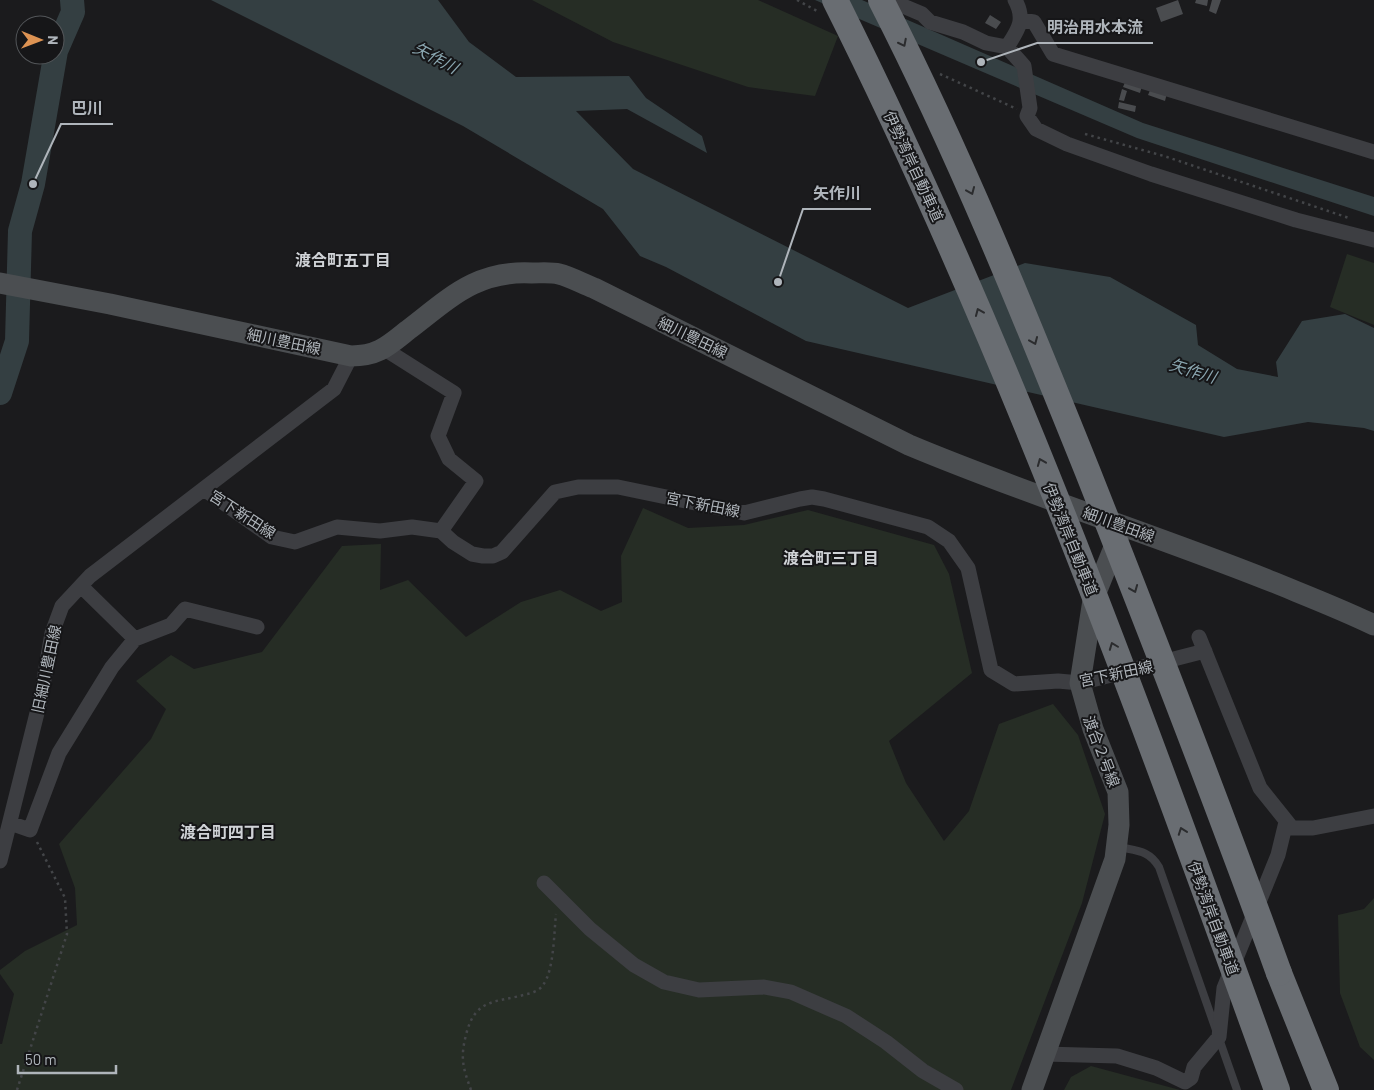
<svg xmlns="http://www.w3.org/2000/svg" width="1374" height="1090" font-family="Barlow,'Noto Sans JP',sans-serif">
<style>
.green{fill:#262d25}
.water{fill:#343f42}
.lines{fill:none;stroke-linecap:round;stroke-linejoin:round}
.river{stroke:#343f42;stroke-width:24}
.building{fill:#4a4c4f}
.path{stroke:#434548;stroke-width:2.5;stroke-dasharray:2.5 4;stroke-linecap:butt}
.lane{stroke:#3d3e42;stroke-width:8}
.street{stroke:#3d3e42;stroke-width:15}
.secondary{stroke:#4b4e51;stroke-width:21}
.highway{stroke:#696d72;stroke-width:26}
.highway-bridge{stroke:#696d72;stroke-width:26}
.oneway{stroke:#2b2c2e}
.labels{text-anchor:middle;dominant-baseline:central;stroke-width:4;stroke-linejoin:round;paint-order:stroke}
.street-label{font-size:15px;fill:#afb5bb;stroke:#161618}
.water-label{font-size:16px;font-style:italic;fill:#8ba7b1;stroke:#161618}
.neighbourhood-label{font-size:16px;font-weight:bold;fill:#d0d3d7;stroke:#161618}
.leader{fill:none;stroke:#afb5bb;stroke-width:2}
.callout-dot{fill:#afb5bb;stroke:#161618;stroke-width:2}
.callout-label{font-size:16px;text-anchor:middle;font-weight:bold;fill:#afb5bb;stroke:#161618;stroke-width:4;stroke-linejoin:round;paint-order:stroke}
</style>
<rect width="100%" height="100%" fill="#1b1b1d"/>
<!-- green -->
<path class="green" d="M532 0H758L838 36 815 96 748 87 613 42Z
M1347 254 1374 263V325L1330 307Z
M643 508 688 528 744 525 808 510 934 545 949 574 972 673 889 741 906 783 944 841 969 811 999 724 1053 704 1078 735 1105 814 1082 903 1011 1090H0V1044H2L14 994 0 974V970L25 951 77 925 75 888 59 844 151 739 166 709 136 681 171 655 194 669 262 652 342 546 381 544 380 590 408 580 466 637 521 602 560 590 601 611 622 602 621 556Z
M1374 898V1060L1360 1047 1340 993 1338 915 1364 909Z
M1091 1066 1180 1090H1064L1071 1077Z"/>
<!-- water -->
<path class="water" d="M211 0H438L469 42 516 77 629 76 646 98 702 136 707 153 627 109 576 111 633 169 908 308 1025 263 1110 277 1196 325 1198 345 1237 369 1278 377 1276 362 1302 321 1345 314 1374 328V431L1364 428 1308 422 1224 437 806 341 666 267 640 256 603 209 463 126Z
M815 0H862L1143 123 1374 197V216L1137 138Z"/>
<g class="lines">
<!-- river -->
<path class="river" d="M0 393 17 341 20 231 33 184 56 51 73 12 72 0"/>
</g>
<!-- building -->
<path class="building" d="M1178 0 1183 14 1161 22 1156 8Z
M1196 0H1208L1207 6 1195 3Z
M1212 0H1221L1216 14 1209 11Z
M990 15 1001 22 996 29 985 23Z
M1126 80 1142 86 1140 93 1123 87Z
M1151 88 1167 93 1165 101 1148 95Z
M1122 89 1127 91 1124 101 1119 100Z
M1119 102 1136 106 1135 112 1118 108Z"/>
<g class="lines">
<!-- path -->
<path class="path" d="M797 0 819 12
M940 74 1017 109
M1085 134 1164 156 1349 218
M17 1090 67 934 65 898 37 842
M471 1090C463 1068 460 1058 466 1035 475 997 497 1003 527 994 533 993 540 990 543 985 554 971 554 932 556 914"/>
<!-- lane -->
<path class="lane" d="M1119 847C1137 851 1149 850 1159 867L1237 1090"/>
<!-- street -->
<path class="street" d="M889 0 922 14 930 22 963 32 986 43 1007 47
M1015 0C1026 20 1018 30 1007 47L1024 66 1030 108 1027 116 1036 129 1067 144 1151 174 1296 220 1374 240
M1021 20 1034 22 1053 54 1374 152
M383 348 454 393 438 436 449 459 476 481 441 531
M204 489 272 537 295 542 337 527 380 531 412 527 441 531 453 542 472 554 483 556H493L502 552 555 492 578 487H618L744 513 800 499 812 497 824 499 928 527 949 541 968 568 991 670 1014 684 1058 681 1080 683 1205 651
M81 586 135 639 171 625 185 609 257 627
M1199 637 1260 788 1292 828H1313L1374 816
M10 823 30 830 59 753 112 667 135 639
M0 861 41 697 52 633 62 606 90 576 334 389 351 356
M544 883 590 929 634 965 664 982 699 990 764 987 791 992 846 1016 886 1042 923 1071 956 1090
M1045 1054 1117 1056 1156 1068 1185 1082 1191 1078 1194 1067 1219 1037 1224 988 1278 855 1286 822"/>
<!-- secondary -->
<path class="secondary" d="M0 283 110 304 351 356C378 356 388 346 408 330 450 298 476 270 532 273 541 273 551 272 559 274 571 277 583 284 594 288L909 445C1028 495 1153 534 1273 582 1307 596 1341 609 1374 625
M1032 1090 1115 859 1119 825 1118 792 1093 729 1080 683 1093 600 1119 535"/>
<!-- highway -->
<path class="highway" d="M1279 973 1326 1090"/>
<!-- highway-bridge -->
<path class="highway-bridge" d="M835 0C1011 351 1144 722 1277 1090
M881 0C959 152 1023 311 1087 470 1153 637 1218 804 1279 973"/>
</g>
<!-- one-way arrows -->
<defs><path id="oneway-chevron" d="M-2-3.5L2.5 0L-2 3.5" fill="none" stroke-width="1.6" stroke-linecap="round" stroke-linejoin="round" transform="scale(1.25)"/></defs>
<g class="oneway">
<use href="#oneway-chevron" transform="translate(903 43) rotate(63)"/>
<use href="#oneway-chevron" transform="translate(971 191) rotate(67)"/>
<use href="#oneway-chevron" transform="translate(979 312) rotate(-113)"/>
<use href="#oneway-chevron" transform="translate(1034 341) rotate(67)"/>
<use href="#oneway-chevron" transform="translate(1041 462) rotate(-112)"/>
<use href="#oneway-chevron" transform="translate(1134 589) rotate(68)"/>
<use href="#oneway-chevron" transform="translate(1113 646) rotate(-111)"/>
<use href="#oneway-chevron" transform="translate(1182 831) rotate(-110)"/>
</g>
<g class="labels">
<!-- street labels -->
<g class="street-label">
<text transform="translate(914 166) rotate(65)">伊勢湾岸自動車道</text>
<text transform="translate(693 337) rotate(26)">細川豊田線</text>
<text transform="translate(284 341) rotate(12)">細川豊田線</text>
<text transform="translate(703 504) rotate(11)">宮下新田線</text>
<text transform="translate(243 514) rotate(33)">宮下新田線</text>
<text transform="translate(1119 524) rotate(20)">細川豊田線</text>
<text transform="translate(1071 539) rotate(68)">伊勢湾岸自動車道</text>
<text transform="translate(46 669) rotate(-78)">旧細川豊田線</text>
<text transform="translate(1116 673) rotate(-12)">宮下新田線</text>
<text transform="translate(1102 751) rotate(69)">渡合２号線</text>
<text transform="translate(1214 918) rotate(70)">伊勢湾岸自動車道</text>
</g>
<!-- water labels -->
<g class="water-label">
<text transform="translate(436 57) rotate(28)">矢作川</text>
<text transform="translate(1193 370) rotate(17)">矢作川</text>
</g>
<!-- neighbourhood labels -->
<g class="neighbourhood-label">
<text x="343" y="259">渡合町五丁目</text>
<text x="831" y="557">渡合町三丁目</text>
<text x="228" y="831">渡合町四丁目</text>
</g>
</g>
<!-- callouts -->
<path class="leader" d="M981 62L1037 43H1153M33 184L61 124H113M778 282L803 209H871"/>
<g class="callout-dot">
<circle cx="981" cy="62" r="5"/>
<circle cx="33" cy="184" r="5"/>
<circle cx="778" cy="282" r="5"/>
</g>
<g class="callout-label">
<text x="1095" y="33">明治用水本流</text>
<text x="87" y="114">巴川</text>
<text x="837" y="199">矢作川</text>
</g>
<!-- north arrow -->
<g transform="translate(40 40) rotate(91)"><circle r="24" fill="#161618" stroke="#535659"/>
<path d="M0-4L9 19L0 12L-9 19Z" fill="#dd9353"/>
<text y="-8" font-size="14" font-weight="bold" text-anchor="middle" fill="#afb5bb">N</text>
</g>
<!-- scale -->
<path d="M18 1065v8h98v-8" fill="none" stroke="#afb5bb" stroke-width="2.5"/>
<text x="25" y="1065" font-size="15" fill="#afb5bb" stroke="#161618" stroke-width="4" paint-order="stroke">50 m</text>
</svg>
